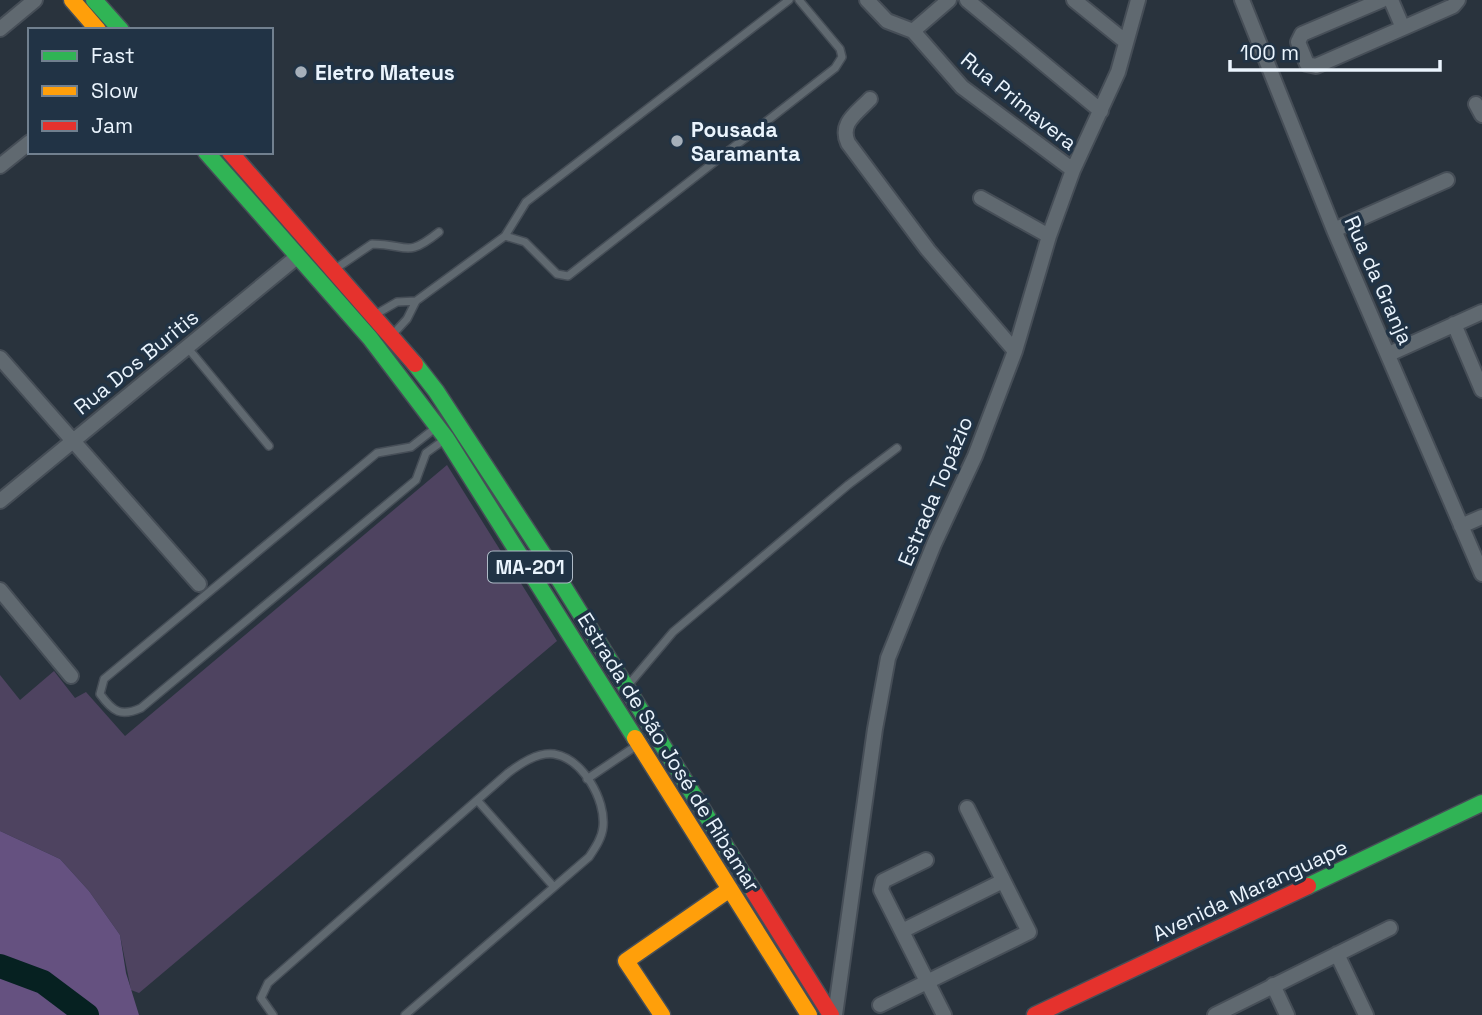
<svg xmlns="http://www.w3.org/2000/svg" width="1482" height="1015" font-family="'Space Grotesk',sans-serif">
<style>
.green{fill:#4e4360}
.forest{fill:#655180}
.lines{fill:none;stroke-linecap:round;stroke-linejoin:round}
.river{stroke:#062121;stroke-width:24}
.lane-casing{stroke:#464e57;stroke-width:10}
.street-casing{stroke:#464e57;stroke-width:18}
.fast-casing{stroke:#464e57;stroke-width:19}
.slow-casing{stroke:#464e57;stroke-width:19}
.jam-casing{stroke:#464e57;stroke-width:19}
.lane{stroke:#606970;stroke-width:7}
.street{stroke:#606970;stroke-width:14}
.fast{stroke:#30b455;stroke-width:16}
.slow{stroke:#ff9f0a;stroke-width:16}
.jam{stroke:#e5322d;stroke-width:16}
.poi-dot{fill:#a6b0ba;stroke:#213345;stroke-width:2.5}
.labels{text-anchor:middle;dominant-baseline:central;stroke-width:7;stroke-linejoin:round;paint-order:stroke}
.shield{fill:#213345;stroke:#aebac6;stroke-width:2}
.shield-label{font-size:19px;font-weight:bold;fill:#eaf4fd}
.poi-label{font-size:21px;font-weight:bold;fill:#eaf4fd;stroke:#213345;text-anchor:start}
.street-label{font-size:21px;fill:#eaf4fd;stroke:#213345}
</style>
<rect width="100%" height="100%" fill="#29333d"/>
<!-- green -->
<path class="green" d="M447 465 557 641 139 993 131 990 120 935 89 891 60 859 0 831V675L20 700 54 671 75 698 86 692 125 736Z"/>
<!-- forest -->
<path class="forest" d="M0 831 60 859 89 891 120 935 126 973 139 1015H0Z"/>
<g class="lines">
<!-- river -->
<path class="river" d="M0 966 43 982 87 1015"/>
<!-- lane casing -->
<g class="lane-casing">
<path id="lane" d="M505 236 525 242 557 274 568 276 835 68 842 57 840 49 799 0
M338 267 372 244C409 244 405 259 439 232
M378 313 397 302 416 301
M395 332 407 319 416 301 505 236 526 202 789 0
M187 347 269 446
M434 429 411 447 377 453 104 679 100 694C113 712 121 717 141 708L416 480 426 453 444 440
M630 683 673 632 848 485 897 448
M587 779 636 746
M477 800 554 887
M273 1015 261 998 268 983 508 773C520 764 537 752 554 754 583 759 606 800 603 827 602 838 595 848 589 857L405 1015"/>
</g>
<!-- street casing -->
<g class="street-casing">
<path id="street" d="M867 0 887 21 913 31
M967 0 1101 111
M1074 0 1126 42
M1242 0 1334 230 1482 574
M1382 0 1302 34 1298 42 1307 64 1316 66 1403 28
M1391 0 1403 28 1453 6 1458 0
M0 29 35 0
M913 31 962 87 1073 170
M913 31 949 0
M870 99C857 113 839 123 848 143L928 250 1015 351
M1476 104 1482 115
M0 166 30 142
M981 198 1049 236
M1334 230 1447 180
M1454 324 1482 390
M1389 354 1482 312
M0 358 199 584
M0 501 298 256
M1461 526 1482 517
M0 590 71 676
M926 860 883 881 881 890 944 1015
M902 931 1003 881
M1337 954 1366 1015
M1273 985 1287 1015
M880 1005 1029 932 967 808
M835 1015 875 729 888 658 934 544 975 456 1015 351 1049 236 1073 170 1118 72 1138 0
M1215 1015 1390 928"/>
</g>
<!-- fast casing -->
<g class="fast-casing">
<path id="fast" d="M94 0 121 30
M206 152 370 338 446 438 635 738
M415 364 436 391 552 568 754 892
M1308 886 1482 803"/>
</g>
<!-- slow casing -->
<g class="slow-casing">
<path id="slow" d="M72 0 98 30
M635 738 809 1015
M662 1015 626 961 730 889"/>
</g>
<!-- jam casing -->
<g class="jam-casing">
<path id="jam" d="M230 152 415 364
M754 892 831 1015
M1035 1015 1308 886"/>
</g>
<!-- lane -->
<use href="#lane" class="lane"/>
<!-- street -->
<use href="#street" class="street"/>
<!-- fast -->
<use href="#fast" class="fast"/>
<!-- slow -->
<use href="#slow" class="slow"/>
<!-- jam -->
<use href="#jam" class="jam"/>
</g>
<!-- markers -->
<g class="poi-dot">
<circle cx="301" cy="72" r="7"/>
<circle cx="677" cy="141" r="7"/>
</g>
<g class="labels">
<!-- shield labels -->
<rect class="shield" x="488" y="551.5" width="84" height="31" rx="5"/>
<g class="shield-label">
<text x="530" y="567">MA-201</text>
</g>
<!-- poi labels -->
<g class="poi-label">
<text x="315" y="72">Eletro Mateus</text>
<text x="691" y="129">Pousada<tspan x="691" dy="24">Saramanta</tspan></text>
</g>
<!-- street labels -->
<g class="street-label">
<text transform="translate(1019 101) rotate(39)">Rua Primavera</text>
<text transform="translate(1379 280) rotate(66)">Rua da Granja</text>
<text transform="translate(136 362) rotate(-39)">Rua Dos Buritis</text>
<text transform="translate(935 491) rotate(-67)">Estrada Topázio</text>
<text transform="translate(669 752) rotate(58)">Estrada de São José de Ribamar</text>
<text transform="translate(1250 890) rotate(-25)">Avenida Maranguape</text>
</g>
</g>
<!-- legend -->
<rect x="28" y="28" width="245" height="126" fill="#213345" stroke="#71808f" stroke-width="2"/>
<rect x="42" y="51" width="35" height="10" fill="#30b455" stroke="#71808f" stroke-width="2"/>
<text x="91" y="63" font-size="21" fill="#eaf4fd">Fast</text>
<rect x="42" y="86" width="35" height="10" fill="#ff9f0a" stroke="#71808f" stroke-width="2"/>
<text x="91" y="98" font-size="21" fill="#eaf4fd">Slow</text>
<rect x="42" y="121" width="35" height="10" fill="#e5322d" stroke="#71808f" stroke-width="2"/>
<text x="91" y="133" font-size="21" fill="#eaf4fd">Jam</text>
<!-- scale -->
<path d="M1230 60v10h210v-10" fill="none" stroke="#eaf4fd" stroke-width="3.5"/>
<text x="1240" y="60" font-size="21" fill="#eaf4fd" stroke="#213345" stroke-width="5" paint-order="stroke">100 m</text>
</svg>
